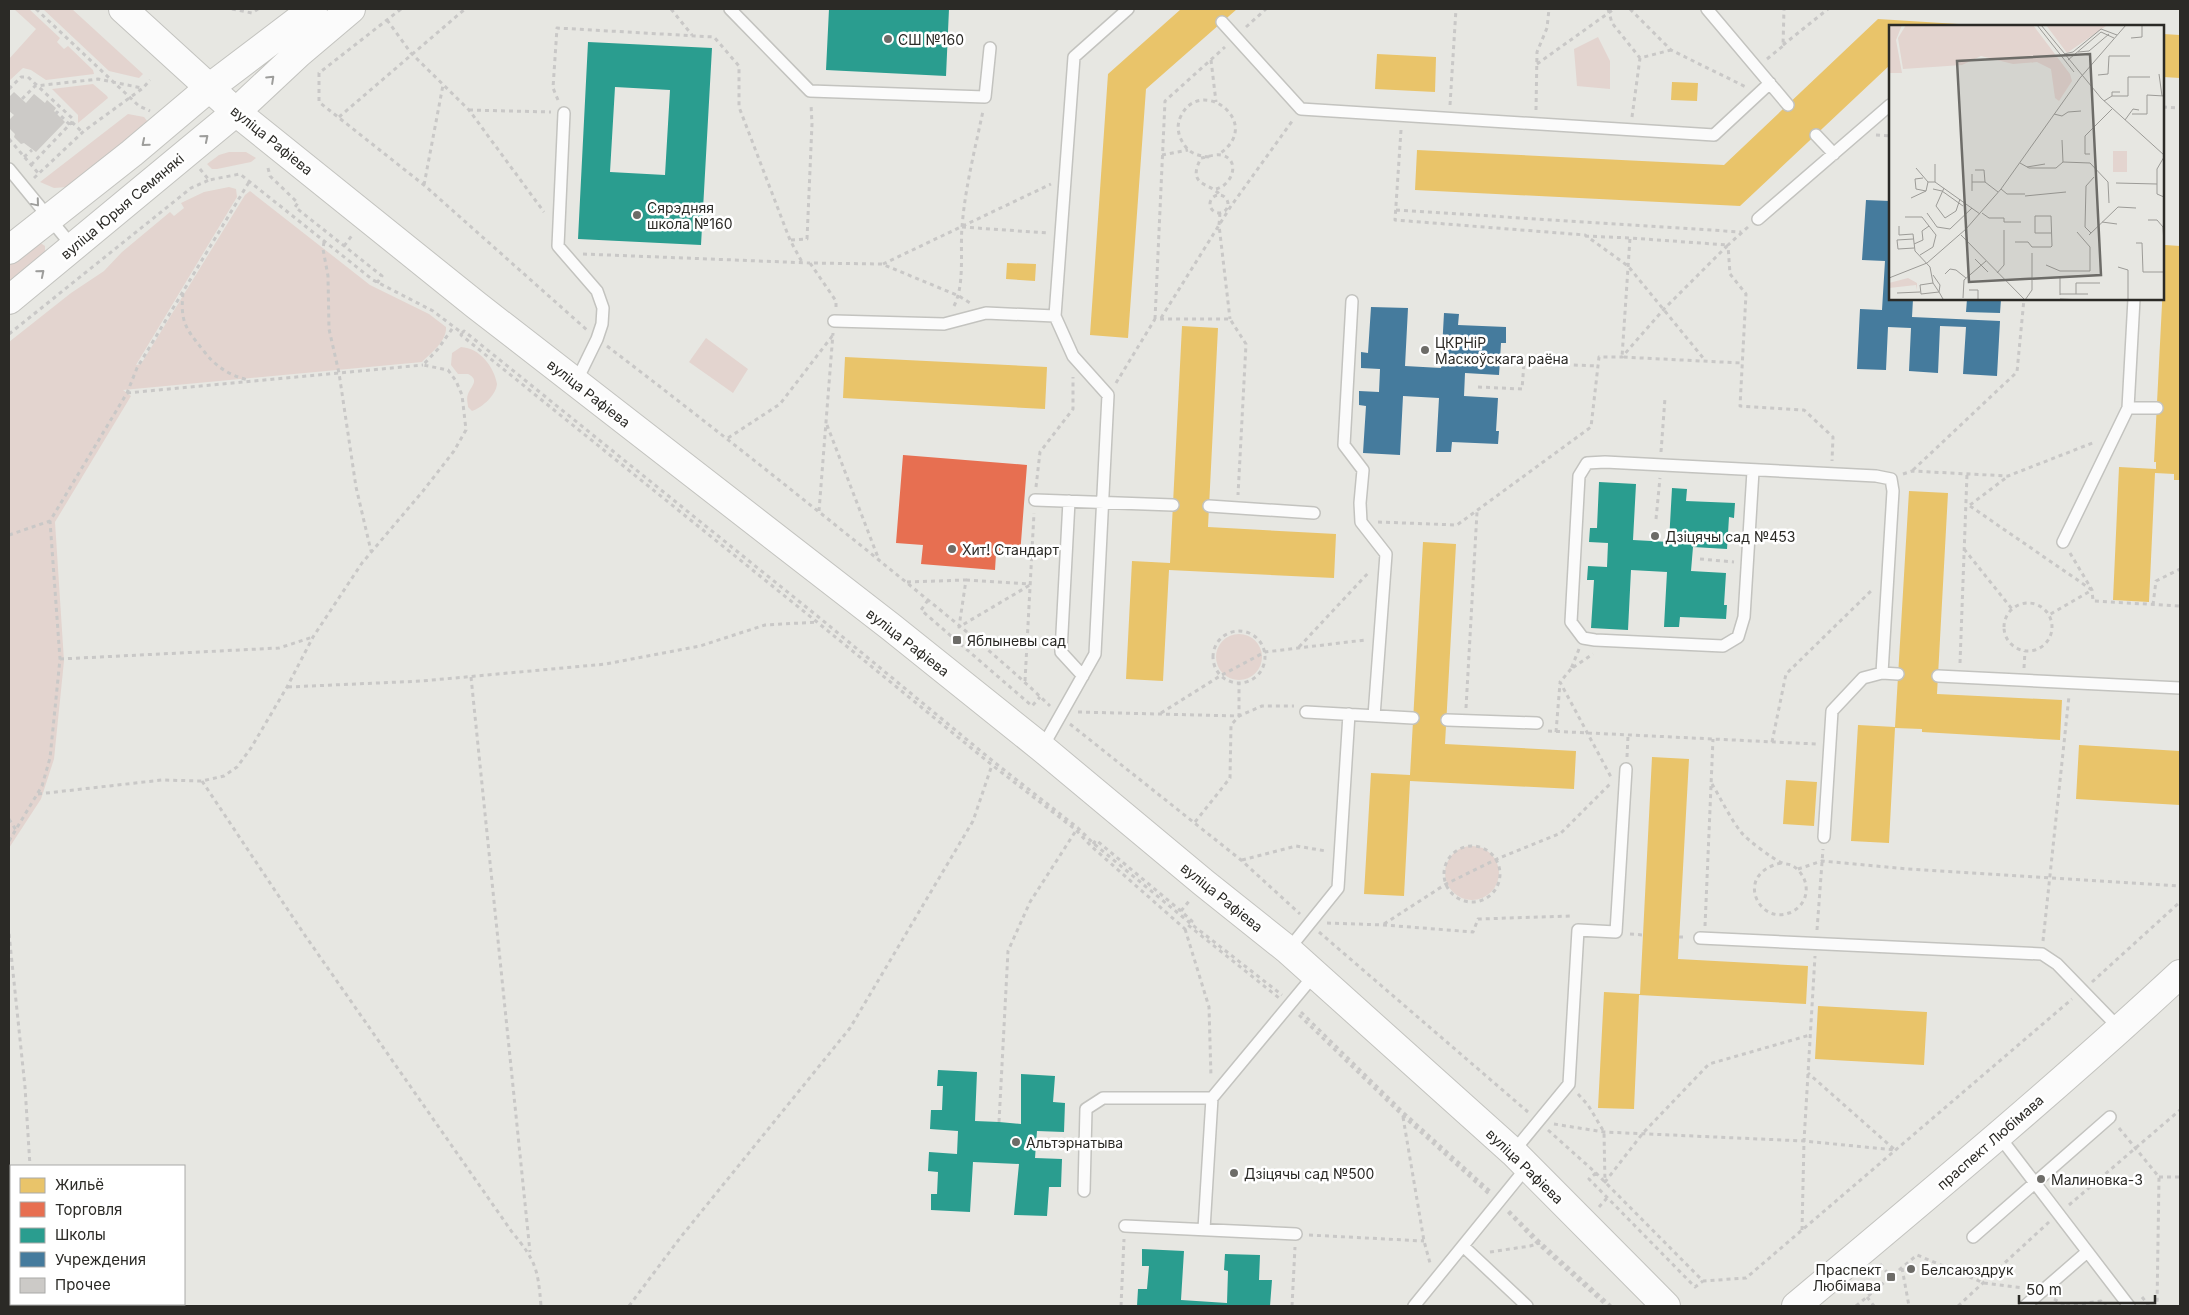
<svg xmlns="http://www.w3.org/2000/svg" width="2189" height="1315" font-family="Inter,sans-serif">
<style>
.green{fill:#e3d4cf}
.homes{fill:#e9c46a}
.shops{fill:#e76f51}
.schools{fill:#2a9d8f;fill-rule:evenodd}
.public{fill:#457b9d}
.building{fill:#cccac7}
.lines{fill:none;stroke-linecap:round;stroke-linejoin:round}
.lane-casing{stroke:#c3c3bf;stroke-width:14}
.secondary-casing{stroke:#c3c3bf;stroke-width:30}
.path{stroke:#c9c8c7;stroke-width:3;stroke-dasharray:4 4;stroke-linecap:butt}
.lane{stroke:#fbfbfb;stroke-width:11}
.secondary{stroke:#fbfbfb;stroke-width:28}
.oneway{stroke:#9d9d9b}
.poi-dot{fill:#6d6c68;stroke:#fff;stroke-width:2}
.labels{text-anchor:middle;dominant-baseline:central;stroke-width:5;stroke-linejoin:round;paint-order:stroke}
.poi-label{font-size:14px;fill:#2b2a26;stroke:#fff;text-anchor:start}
.street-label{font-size:14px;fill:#2b2a26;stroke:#fff}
.inset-road{fill:none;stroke:#9c9b97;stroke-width:1}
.view{fill:#6d6c68;fill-opacity:0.15;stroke:#6d6c68;stroke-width:2.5}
.inset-edge{fill:none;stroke:#2b2a26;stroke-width:2.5}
</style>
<rect width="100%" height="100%" fill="#e7e7e2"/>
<!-- green -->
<path class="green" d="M14 9H29L60 38 57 42 64 49 68 46 93 70 94 74 46 80 31 70 23 68 9 81V59L36 29Z
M43 9H72L143 74 139 78 109 71Z
M1598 37 1610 61V89L1577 86 1574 49Z
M93 84 107 96 108 98 78 123V115L52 89Z
M128 114 144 117 148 122 67 187 54 188 40 182Z
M229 152H246L256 158 251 162 217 169H212L207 164 219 155Z
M229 187 236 189 237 197 136 365 141 364 245 195 250 191 370 285 429 314 446 327C447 341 431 353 422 362L123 390 131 396 55 522 64 661 54 759 41 799 9 848V342L71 293 104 271 122 252 170 212 174 216 184 208 181 203 204 192Z
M39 242 45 246V252L9 281V265Z
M706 338 748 369 733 393 689 362Z
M461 347C480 348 494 367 497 384 496 395 483 407 472 411L468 407C468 403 466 399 468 394 471 386 480 380 468 374H458L451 365 452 353Z
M1216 657a23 23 0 1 1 46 0a23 23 0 1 1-46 0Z
M1445 873a27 27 0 1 1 54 0a27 27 0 1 1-54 0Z
M9 1221 11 1223V1304H42V1306H9Z"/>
<!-- homes -->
<path class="homes" d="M1181 9H1237L1146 89 1128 338 1090 335 1108 74Z
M1878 19 1990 26H1890V65L1740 206 1415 190 1417 150 1724 165Z
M2163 34 2180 35V78L2163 77Z
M1377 54 1436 57 1435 92 1375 89Z
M1672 82 1698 83 1697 101 1671 100Z
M2165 245 2180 246V480H2174V474L2155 473 2149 602 2113 600 2119 467 2156 469V462H2154Z
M1007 263 1036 264 1035 281 1006 279Z
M1182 326 1218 328 1208 527 1336 534 1334 578 1169 570 1163 681 1126 679 1132 561 1170 563Z
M845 357 1047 367 1045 409 843 398Z
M1909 491 1948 493 1937 694 2062 700 2060 740 1922 732V729L1895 728 1889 843 1851 841 1858 725 1895 727Z
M1423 542 1456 544 1445 744 1576 751 1574 789 1410 781 1404 896 1364 894 1371 773 1410 775Z
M2079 745 2180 751V805L2076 799Z
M1652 757 1689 759 1678 959 1808 966 1806 1004 1639 995 1634 1109 1598 1108 1604 992 1640 994Z
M1786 780 1817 782 1814 826 1783 824Z
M1818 1006 1927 1012 1924 1065 1815 1059Z"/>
<!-- shops -->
<path class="shops" d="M903 455 1027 465 1020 555 996 554 995 570 921 564 923 545 896 543Z"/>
<!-- schools -->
<path class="schools" d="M829 9H949L946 76 826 70Z
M588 42 712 48 701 245 578 239ZM615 87 670 90 665 175 610 172Z
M1599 482 1636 484 1633 540 1669 542 1672 488 1687 489 1686 501 1735 503 1734 518 1729 517 1727 549 1693 547 1691 571 1726 573 1724 605H1727L1726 619 1680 617 1679 627H1664L1667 572 1631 570 1628 630 1591 628 1594 580H1587L1588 566 1607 567 1608 543 1589 542 1590 528H1597Z
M938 1070 977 1072 975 1121 999 1122 1021 1124V1074L1055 1076 1053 1102 1065 1103 1064 1132 1037 1131 1035 1158 1062 1159 1061 1187H1049L1047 1216 1014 1215 1019 1164 973 1162 970 1212 931 1210V1194H937L938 1172 928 1171 929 1152 957 1154 958 1131 930 1129 931 1110H942L943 1086H937Z
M1142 1249 1184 1251 1181 1300 1227 1303 1228 1271 1224 1270 1225 1254 1260 1255 1259 1280H1272L1270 1306H1137L1138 1289H1147L1149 1266H1142Z"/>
<!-- public -->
<path class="public" d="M1866 200 1890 201V299H1913L1912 317 2000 321 1997 376 1963 374 1966 327 1940 326 1938 373 1909 371 1911 328 1888 327 1886 370 1857 369 1860 309 1882 310 1885 261 1862 260Z
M1967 299H2001L2000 313 1966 312Z
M1371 307 1408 308 1405 366 1441 368 1444 313 1459 314 1458 325 1506 327V343H1501L1499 375 1465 373 1464 396 1498 398 1496 431H1499L1498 444 1452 442 1451 452H1436L1439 398 1403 396 1400 455 1363 453 1366 406 1359 405V391L1379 392 1380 369 1361 368V352L1368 353Z"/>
<!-- building -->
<path class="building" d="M14 92 26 103 34 94 45 103 47 100 56 108 54 111 65 122 36 152 24 143 21 144 14 137 15 134 9 128V120L14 115 9 111V97Z"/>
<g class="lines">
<!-- lane casing -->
<g class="lane-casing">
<path id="lane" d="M730 9 810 91 985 97 990 48
M1707 9 1788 105
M1222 22 1301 109 1714 135 1770 83
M564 113 558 246 597 291 603 308 602 324 597 339 576 382
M1816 135 1834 154
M9 169 73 247
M1758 219 1890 105
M1352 301 1344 445 1363 470 1360 503 1361 522 1386 554 1374 716
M834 321 944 324 986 313 1055 316
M2128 408H2157
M1753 471 1744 617 1738 637 1723 646 1595 640 1583 638 1571 622 1579 476 1587 463 1605 462 1876 476 1891 479 1893 491 1882 673 1863 678 1832 711 1824 837
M1035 500 1173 505
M1069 501 1061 652 1083 676
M1209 506 1314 513
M2063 542 2128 408 2134 299
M1882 673 1898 674
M1938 676 2180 688
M1306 712 1413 718
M1447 720 1537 723
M1042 748 1095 654 1108 395 1073 356 1055 316 1074 57 1128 9
M1700 938 2042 954 2057 964 2120 1029
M1288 950 1338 888 1349 714
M1999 1136 2129 1306
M1513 1152 1569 1084 1578 930 1616 932 1626 769
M1084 1191 1086 1109 1103 1098H1212
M1125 1226 1296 1234
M1204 1229 1212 1098 1315 974
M1973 1237 2110 1117
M1463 1246 1527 1306
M1414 1306 1527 1167
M2025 1306 2087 1252"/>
</g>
<!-- secondary casing -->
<g class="secondary-casing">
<path id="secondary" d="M123 9 236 112 476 305 891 627 1042 748 1204 883 1288 950 1513 1152 1666 1306
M9 250 132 153 209 88 313 9
M9 300 236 112 299 53 351 9
M1796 1306C1926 1197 2056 1089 2180 974"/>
</g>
<!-- path -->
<path class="path" d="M36 9 139 106 150 111
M232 9 252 13 258 9
M401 9 319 73V102L424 185 587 330
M671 9 692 35
M1608 9 1612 23 1640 58
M1630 9 1671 50 1746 87
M387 20 411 53 469 110 544 212
M1246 27 1266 9
M1783 45 1828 9
M1767 59 1783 46 1784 9
M1211 60 1216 102
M1537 64 1614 9
M9 89 21 77H28L73 119 72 122 31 165
M22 99 35 86 90 80 98 79 142 88
M558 100 553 88 557 28 714 37 739 66V107L790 240 802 262
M1450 105 1456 9
M2163 107 2180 108
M469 110 551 112
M1536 110 1537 52 1547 28 1549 9
M56 114 57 112 70 125
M339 117 465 9
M1632 117 1640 58 1671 50
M72 122 83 133
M1401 130 1395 220 1585 235 1628 266 1704 359
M1876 135 1890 136
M9 139 39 174
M1162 155 1188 150
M24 157 32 150
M1209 157C1199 156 1191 154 1185 146 1179 138 1176 128 1180 118 1199 73 1266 123 1219 154
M268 168 270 176 298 203 295 207 382 276 377 283
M200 169 209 180 240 174 373 280 433 311 462 333 461 335 817 622 992 765 1076 830 1091 846 1185 929 1188 925 1279 998
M34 178 84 131 143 88 150 80
M424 185 443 85
M1216 189C1233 185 1241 159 1221 155 1215 154 1207 157 1201 158 1186 187 1210 182 1220 195
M1210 204a9 9 0 1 1 18 0a9 9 0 1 1-18 0Z
M1396 210 1741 232
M1220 213 1219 225 1230 319
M962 227 1048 233
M1748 227 1728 245 1730 274 1746 294 1740 406 1804 410 1833 437 1832 461
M1585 236 1630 238
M791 240 807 239 812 124 811 104
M324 242 323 249 328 276 329 329 339 373 356 487 371 551
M344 246 353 234
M583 254 810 263
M883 264 1051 184
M183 293C180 322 186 329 203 350 215 366 228 375 248 380
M954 306C965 284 960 252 962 227 965 188 975 149 983 111
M836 307V301L810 263 882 264 959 296 970 303
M1161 318 1231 206 1293 120
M1155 319 1165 101 1225 47
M462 333 464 331 821 619 994 762 1078 828 1093 843 1190 923 1282 995
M9 334 191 188 209 180
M607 346C696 414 782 482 869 552 930 602 993 651 1050 706
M1116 383 1155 319H1230L1246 344 1238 495
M1478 387 1522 389 1524 363 1598 366
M127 393 423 365
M827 425 879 560
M728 438 780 404 833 335
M1661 452 1665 398
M1913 470 2017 372 2024 299
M1903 474 1912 471 2008 476 2095 442
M1036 487 1040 452 1073 409V377
M1970 505 2007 477
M1970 506 2092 590 2049 615
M819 511 833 333
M1656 519 1660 478
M1378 522 1457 525 1591 427 1599 357H1622L1664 309 1728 245 1630 238 1622 357 1742 363
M9 535 50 521
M1964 549 2012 609
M2070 553 2092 590 2093 601 2180 606
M1700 559 1734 562
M966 580 1030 584
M907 582 966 580 959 627 1030 585
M928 600 921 610 1032 706 1040 697
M2004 627a24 24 0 1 1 48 0a24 24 0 1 1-48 0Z
M2153 605 2156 581 2180 569
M1213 657a26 26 0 1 1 52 0a26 26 0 1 1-52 0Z
M1299 647 1370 571
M1579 649 1571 669 1593 654
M60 659 279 648 313 637
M1960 663 1967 474
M2024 668 2025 651
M1571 669 1560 682 1611 777
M471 677 530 1252
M1025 681 1034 513
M288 687 422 681 606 664 700 646 765 625 818 622
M1466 708 1477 512
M1078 712 1239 716 1262 706H1294
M1161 713 1220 676 1265 652 1365 640
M1070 724 1241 860 1300 914
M1548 731 1816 744
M1556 732 1560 683
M1772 742 1786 674 1872 590
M1627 757 1628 736
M202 781 304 934 512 1232C536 1261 538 1269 541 1306
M1712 784C1721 799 1730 818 1741 832 1747 840 1772 858 1780 862 1784 864 1788 864 1791 865 1803 871 1809 885 1805 897 1803 904 1796 911 1789 913 1759 925 1733 874 1781 863
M38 794 162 780 202 781 224 776 237 767 251 748 287 687 313 637 362 563 423 491 454 451 466 430 462 395 456 381 448 370 423 365 438 349 454 326
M9 819 16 830
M1195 822 1230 778 1231 725 1239 716V684
M9 841 42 786 50 758 60 659 50 521 127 393 137 368 249 182
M1093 844 1096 840 1181 911 1192 921 1189 925
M1444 874a28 28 0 1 1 56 0a28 28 0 1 1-56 0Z
M1242 860 1296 846 1326 851
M1798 869 1822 861 1908 869 2180 886
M1181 911 1190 900
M1327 923 1384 925 1473 932 1478 919 1573 916
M1384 924 1446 884 1497 859 1561 833 1610 784
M1705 926 1713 739
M1185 929 1209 1007 1211 1077
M1817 930 1823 849
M1319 932 1528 1112
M9 934 25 1087 30 1166
M1630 934 1643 935
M1679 937H1687
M2043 941 2069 696
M2092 982 2180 902
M1301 1012 1404 1113 1491 1192
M1299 1015 1403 1116 1489 1194
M1578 1094 1588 1105 1604 1132 1605 1182 1643 1133 1709 1064 1810 1035
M1403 1117 1424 1241 1430 1263
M999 1122 1008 951 1030 902 1077 829
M1554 1124 1604 1132 1804 1141 1895 1150 1808 1073
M2119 1128 2159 1177 2157 1306
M1548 1130 1596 1173 1703 1281 1746 1278 2072 999
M1596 1173 1589 1179 1695 1287 1703 1281
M2159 1177H2180
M2069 1205 2180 1110
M1599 1207 1607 1198
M1509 1211 1540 1242 1611 1306
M1508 1212 1538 1244 1607 1306
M1802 1230 1804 1141 1815 956
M9 1233 11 1229
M1309 1235 1424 1241
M1490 1252 1530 1246 1540 1243
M1880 1264 1891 1277
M1902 1268 1909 1306
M1867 1297 1874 1306
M2142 1297 2149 1306
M2054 1299 2066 1306
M44 1304V1306
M629 1306 680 1238 850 1028 973 821 992 765
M1121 1306 1124 1239
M1292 1306 1295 1247
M1856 1306 1917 1255 1984 1283 2023 1288
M1958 1306 2049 1222
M2066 1306 2101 1301 2106 1306"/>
<!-- lane -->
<use href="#lane" class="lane"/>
<!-- secondary -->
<use href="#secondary" class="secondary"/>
</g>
<!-- one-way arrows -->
<defs><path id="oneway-chevron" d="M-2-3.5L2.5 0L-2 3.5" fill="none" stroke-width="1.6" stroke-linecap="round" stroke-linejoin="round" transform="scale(1.25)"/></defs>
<g class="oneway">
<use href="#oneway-chevron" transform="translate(271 79) rotate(-43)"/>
<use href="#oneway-chevron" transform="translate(205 138) rotate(-40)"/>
<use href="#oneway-chevron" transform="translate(145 143) rotate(140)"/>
<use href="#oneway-chevron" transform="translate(36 203) rotate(50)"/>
<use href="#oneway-chevron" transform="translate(41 273) rotate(-40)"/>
</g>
<!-- markers -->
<g class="poi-dot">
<circle cx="888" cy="39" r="5"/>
<circle cx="637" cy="215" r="5"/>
<circle cx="1425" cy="350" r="5"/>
<circle cx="1655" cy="536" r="5"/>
<circle cx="952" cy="549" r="5"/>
<rect x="952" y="635" width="10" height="10" rx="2.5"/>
<circle cx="1016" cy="1142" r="5"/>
<circle cx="1234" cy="1173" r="5"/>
<circle cx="2041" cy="1179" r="5"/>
<circle cx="1911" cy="1269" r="5"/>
<rect x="1886" y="1272" width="10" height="10" rx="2.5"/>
</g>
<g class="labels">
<!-- poi labels -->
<g class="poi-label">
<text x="898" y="39">СШ №160</text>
<text x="647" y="207">Сярэдняя<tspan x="647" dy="16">школа №160</tspan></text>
<text x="1435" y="342">ЦКРНіР<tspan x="1435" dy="16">Маскоўскага раёна</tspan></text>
<text x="1665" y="536">Дзіцячы сад №453</text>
<text x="962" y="549">Хит! Стандарт</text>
<text x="967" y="640">Яблыневы сад</text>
<text x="1026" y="1142">Альтэрнатыва</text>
<text x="1244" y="1173">Дзіцячы сад №500</text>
<text x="2051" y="1179">Малиновка-3</text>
<text x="1881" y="1269" text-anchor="end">Праспект<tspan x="1881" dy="16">Любімава</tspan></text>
<text x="1921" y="1269">Белсаюздрук</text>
</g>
<!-- street labels -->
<g class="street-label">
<text transform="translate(272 140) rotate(39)">вуліца Рафіева</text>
<text transform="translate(122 206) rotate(-40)">вуліца Юрыя Семянякі</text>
<text transform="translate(589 393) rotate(38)">вуліца Рафіева</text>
<text transform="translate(908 642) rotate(38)">вуліца Рафіева</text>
<text transform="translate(1222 897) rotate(39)">вуліца Рафіева</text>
<text transform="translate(1990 1142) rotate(-41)">праспект Любімава</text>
<text transform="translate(1525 1166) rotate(44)">вуліца Рафіева</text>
</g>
</g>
<!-- overview -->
<g transform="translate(1889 25)">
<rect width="275" height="275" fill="#e7e7e2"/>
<path d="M0 0H13L7 15 13 48H0ZM17 0H144L181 49 183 56 170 76 166 73 162 44 148 37 124 39 92 31 73 40 14 44 9 13ZM157 0H215L217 1 178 28ZM224 126H238V147H224ZM19 253 28 258V265L27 260 0 263V258Z" fill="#e3d4cf"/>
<path class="inset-road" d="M148 0 185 47M152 0 212 73 275 130M242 13 253 12V0M189 27 200 26 220 9M175 29 184 27 212 4 228 10M179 35 212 7 225 13M270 49 273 71M209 50 219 49 220 31H241M223 71H239V52H261M215 76 223 71V67H231M165 89 173 91 179 87 192 86M243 89H258V70L275 71M236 95 244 84 250 85M173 115 174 137M201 129H196V111L223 84M275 132 268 144V169L275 172M131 138 140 143H167L174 137 201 138 219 157 220 178M46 139V157M138 142 156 139M27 143 39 157H46L91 189M86 145H95L96 157M83 149V166M34 153 26 154 27 164 37 166 39 157M83 157H96L109 167M227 158 268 159M55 163 47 181 56 193 67 186 71 174M44 164 53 166 74 181M112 164 118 169H136M136 171 177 167M22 173 37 166M38 188 48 202 61 204 83 183M93 188 100 193H115V197H132M16 192H33L40 201M259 195H268L274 202 275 218M213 197 228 199M10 201V210L24 209 26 226 41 242 44 258M202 208 196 202 197 161 205 152M72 210 136 275M200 210 229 182 247 183M24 214 8 215 9 224 25 223M126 217H139L143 222H162L163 221 162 191H146V208H162M247 218H253L254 247H275M25 219 34 215 33 206 40 201 47 210 44 222 31 230M86 234 99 247M157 240 171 246H201V222L188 207M229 242 239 245V275M108 248 115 240V205M56 249 61 244 67 245 77 253M44 250 51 260 50 267M171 252V270M0 253 38 238 77 204 112 164 191 53 237 0M80 265H89V275M50 267 32 269 31 260 44 258 50 267 54 274V275M8 268 31 267M171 269H199M187 269V258H211M74 273 75 255 97 236M171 274 195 275M136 275 143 265V228"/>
<path class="view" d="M201 29 212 250 80 257 68 36Z"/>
<rect width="275" height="275" class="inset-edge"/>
</g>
<!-- border -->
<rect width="2189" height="1315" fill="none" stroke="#2b2a26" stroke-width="20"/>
<!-- legend -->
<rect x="10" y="1165" width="175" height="140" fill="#ffffff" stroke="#aaaaa8"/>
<rect x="20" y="1178" width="25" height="15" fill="#e9c46a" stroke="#aaaaa8"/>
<text x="55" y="1190" font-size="15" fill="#2b2a26">Жильё</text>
<rect x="20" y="1202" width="25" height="15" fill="#e76f51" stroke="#aaaaa8"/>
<text x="55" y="1215" font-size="15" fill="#2b2a26">Торговля</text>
<rect x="20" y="1228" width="25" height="15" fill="#2a9d8f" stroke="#aaaaa8"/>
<text x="55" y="1240" font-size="15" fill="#2b2a26">Школы</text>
<rect x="20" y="1252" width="25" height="15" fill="#457b9d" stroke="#aaaaa8"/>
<text x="55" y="1265" font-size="15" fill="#2b2a26">Учреждения</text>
<rect x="20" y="1278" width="25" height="15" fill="#cccac7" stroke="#aaaaa8"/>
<text x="55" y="1290" font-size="15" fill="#2b2a26">Прочее</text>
<!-- scale -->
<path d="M2019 1295v8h136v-8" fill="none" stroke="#2b2a26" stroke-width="2.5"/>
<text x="2026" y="1295" font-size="15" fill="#2b2a26" stroke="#ffffff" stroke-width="4" paint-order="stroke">50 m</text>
</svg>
